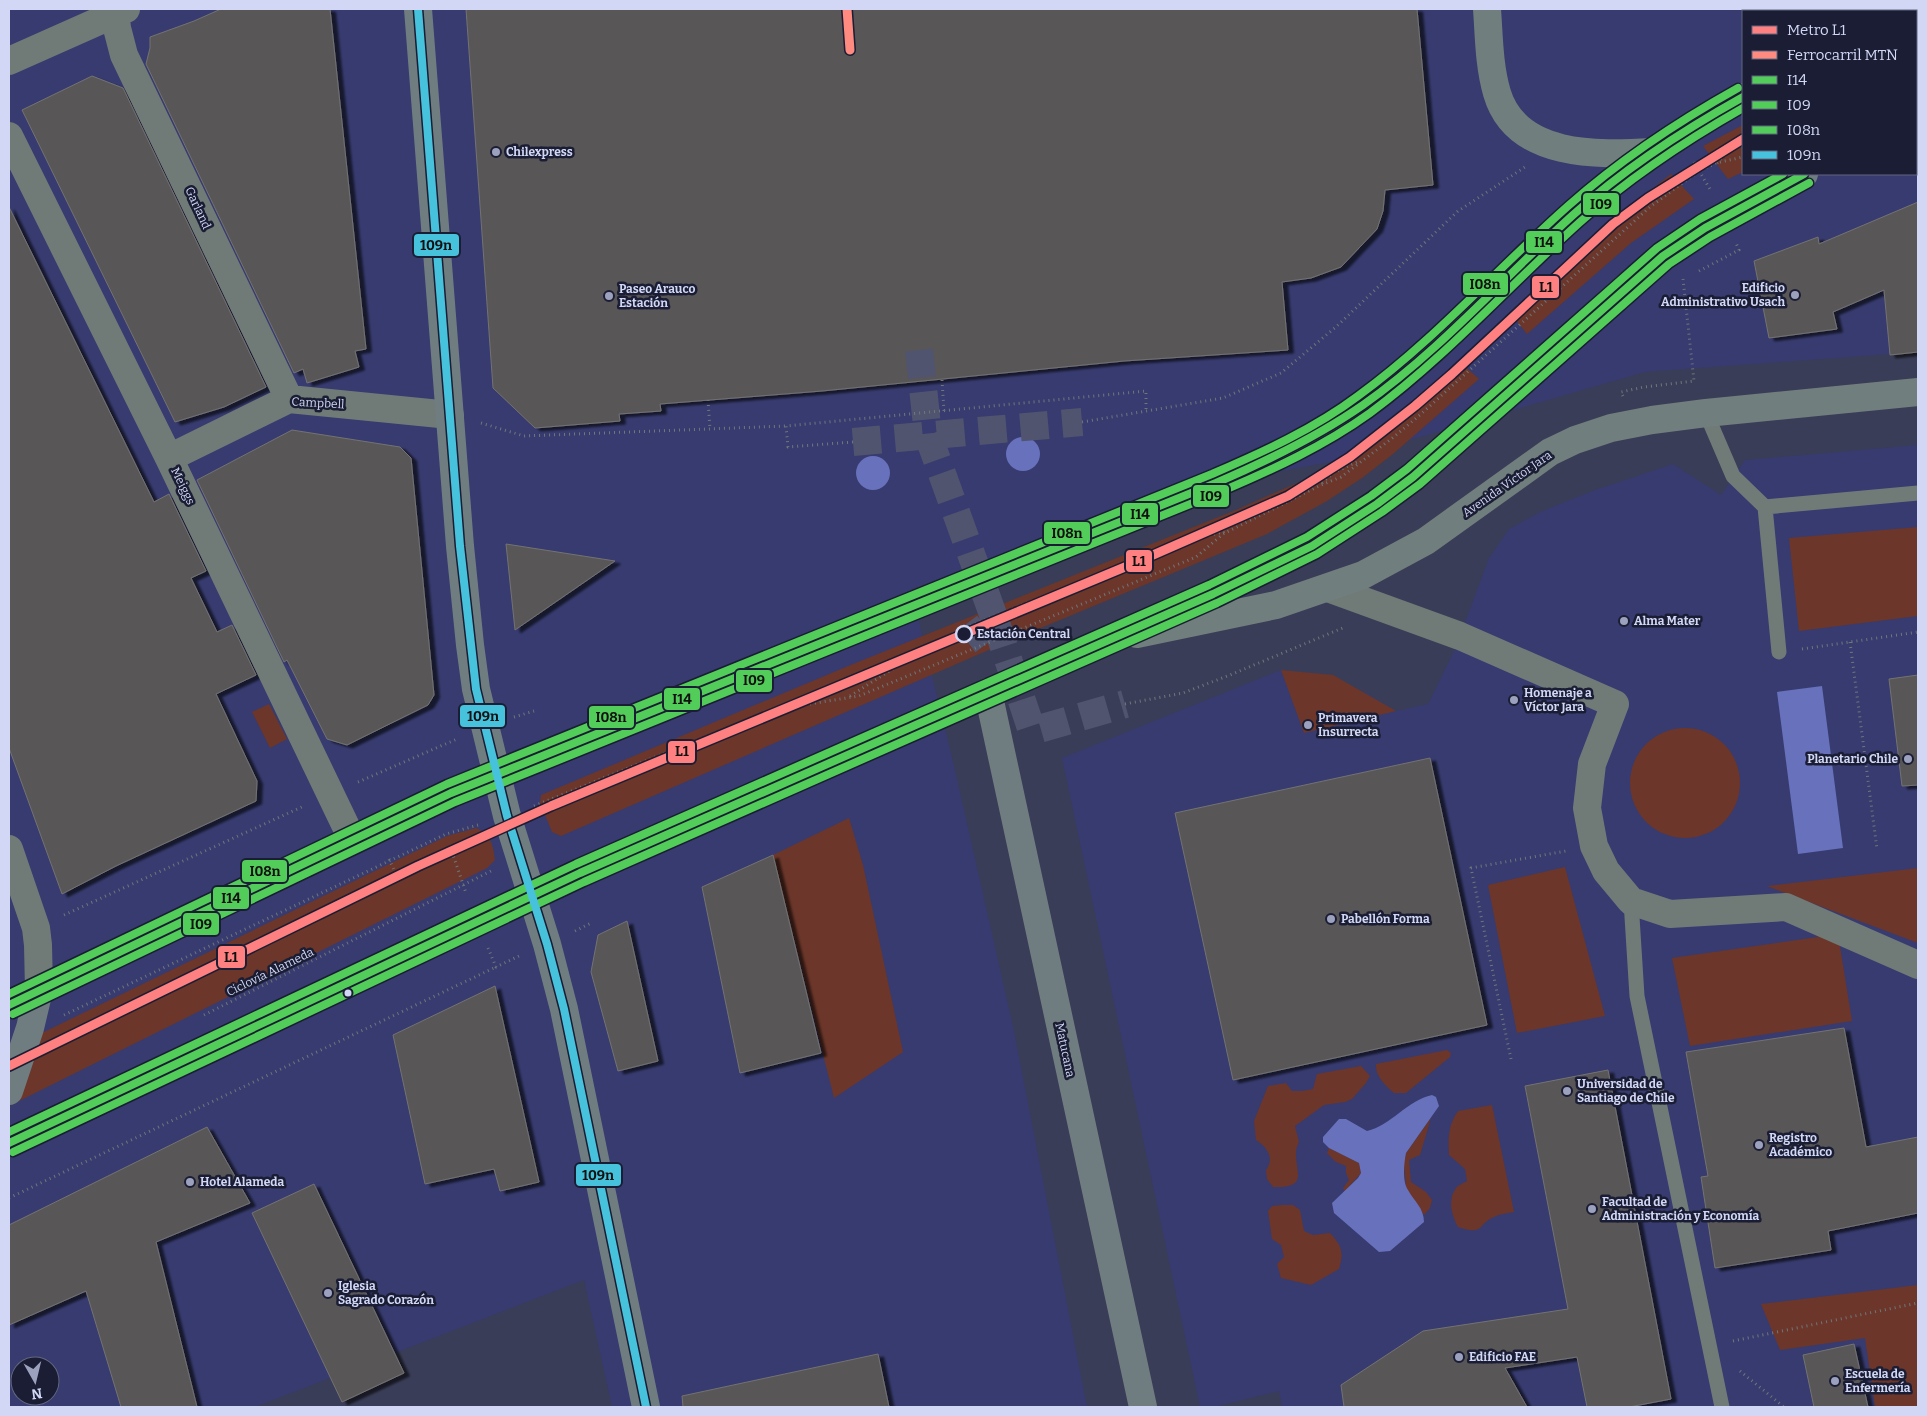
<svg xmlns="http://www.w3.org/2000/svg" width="1927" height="1416" font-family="Bitter,serif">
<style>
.built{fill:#373b6f;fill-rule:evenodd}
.green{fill:#6c362a}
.water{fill:#6871bc}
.building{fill:#585757;stroke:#747272;filter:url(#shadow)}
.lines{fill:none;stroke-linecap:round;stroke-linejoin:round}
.street-tunnel{stroke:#51546f;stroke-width:28;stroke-dasharray:28 14;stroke-linecap:butt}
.path{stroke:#6f777b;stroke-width:3;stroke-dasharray:1 4;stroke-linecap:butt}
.lane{stroke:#707b78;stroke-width:15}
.street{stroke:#707b78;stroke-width:28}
.secondary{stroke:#717e7e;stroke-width:28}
.primary{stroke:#707d80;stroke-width:28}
.bus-1-casing{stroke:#1a1d33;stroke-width:11}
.bus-2-casing{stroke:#1a1d33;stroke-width:11}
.bus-3-casing{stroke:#1a1d33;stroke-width:11}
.bus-4-casing{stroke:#1a1d33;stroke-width:11}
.bus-1{stroke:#53cd59;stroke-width:8}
.bus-2{stroke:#53cd59;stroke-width:8}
.bus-3{stroke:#53cd59;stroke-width:8}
.bus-4{stroke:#46c2dd;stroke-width:8}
.rail-1-casing{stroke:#1a1d33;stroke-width:12}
.rail-1{stroke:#ff8a80;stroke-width:9}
.metro-1-casing{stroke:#1a1d33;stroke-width:12}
.metro-1{stroke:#ff8080;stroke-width:9}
.poi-dot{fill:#9ca1be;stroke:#1a1d33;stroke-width:2}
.stop-dot{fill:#1a1d33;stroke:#d1d7f5;stroke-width:2.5}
.bus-dot{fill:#d1d7f5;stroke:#1a1d33;stroke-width:2}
.labels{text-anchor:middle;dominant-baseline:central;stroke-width:5;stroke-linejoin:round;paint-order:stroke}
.poi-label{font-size:12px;font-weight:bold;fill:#d1d7f5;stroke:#1a1d33;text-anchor:start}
.street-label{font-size:12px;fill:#d1d7f5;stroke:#1a1d33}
.stop-label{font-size:12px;font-weight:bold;fill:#d1d7f5;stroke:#1a1d33;text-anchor:start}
.line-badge{stroke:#1a1d33;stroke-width:2}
.pale-badge-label{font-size:14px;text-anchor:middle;font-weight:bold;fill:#111}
</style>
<defs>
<filter id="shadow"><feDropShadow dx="5.5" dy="3" stdDeviation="1" flood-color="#0009"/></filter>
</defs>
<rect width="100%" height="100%" fill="#3a3d57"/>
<!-- built -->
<path class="built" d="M9 9H1918V352L1645 372 1341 460 1201 486 911 589 955 770 1014 1031 1087 1407H612L584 1280 255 1407H9ZM1743 11H1916V174H1743ZM20 1366H50V1396H20Z
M1918 445V1407H1282L1279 1391 1214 1407H1200L1062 758 1281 670 1301 673 1366 693 1396 711 1428 704 1455 649 1489 558 1509 529 1540 512 1595 490 1673 464 1721 495 1745 460Z"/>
<!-- green -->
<path class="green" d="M1743 125V172L1728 179 1703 146Z
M1671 174 1694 199 1631 243 1527 334 1511 314 1624 211Z
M1459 361 1479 379 1393 454 1362 478 1327 501 1267 534 1014 639 561 836 552 832 540 803 541 795 853 664 1236 510 1317 474 1341 460 1364 443Z
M1918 527V616L1799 631 1789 538Z
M1281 670 1333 675 1396 711 1304 733Z
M269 704 287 739 270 748 252 712Z
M1630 783a55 55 0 1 1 110 0a55 55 0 1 1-110 0Z
M849 818 863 865 903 1052 834 1098 773 855Z
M476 828C491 834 493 845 495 860L487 868 9 1106V1049L447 836Z
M1565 867 1605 1016 1517 1033 1488 885Z
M1918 868V943L1767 886Z
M1838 934 1852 1021 1690 1046 1672 958Z
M1447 1050 1451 1053 1450 1057 1406 1093H1394C1385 1085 1375 1076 1376 1064Z
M1361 1066 1370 1076 1366 1083 1352 1099 1345 1102 1324 1105 1295 1126 1299 1142C1287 1163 1317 1189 1273 1187L1267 1179 1266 1170C1275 1158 1267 1147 1256 1140L1254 1121 1268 1086 1286 1083 1292 1091H1302L1313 1089 1317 1074Z
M1492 1105 1514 1212C1508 1213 1500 1214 1494 1217 1477 1224 1485 1236 1458 1227 1452 1216 1447 1200 1456 1188 1458 1185 1464 1183 1467 1181L1465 1169 1449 1155C1448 1139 1448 1125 1458 1111Z
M1431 1118 1420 1155 1409 1160 1411 1182 1426 1192 1432 1200 1430 1208 1424 1215 1406 1188 1404 1163 1406 1153Z
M1329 1148 1359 1163 1361 1173 1345 1191 1343 1188 1349 1180 1346 1173V1166L1336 1162 1327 1153Z
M1282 1205H1293L1300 1210 1304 1231 1313 1235 1330 1233C1342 1246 1344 1252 1339 1269L1311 1285 1281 1278 1277 1264 1284 1257 1281 1245 1272 1239 1268 1211 1272 1206Z
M1918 1285V1407H1875L1865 1338 1780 1350 1761 1304Z"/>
<!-- water -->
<path class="water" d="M1006 454a17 17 0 1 1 34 0a17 17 0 1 1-34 0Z
M856 473a17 17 0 1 1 34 0a17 17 0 1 1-34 0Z
M1822 686 1843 848 1798 854 1777 692Z
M1432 1095 1436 1097 1439 1106 1406 1153C1404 1163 1402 1181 1408 1190 1414 1201 1424 1208 1424 1222L1390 1251 1379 1252 1334 1213 1332 1203 1358 1178 1361 1173 1359 1163 1329 1148 1323 1142V1137L1339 1119H1346L1367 1131C1390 1126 1408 1100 1432 1095Z"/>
<!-- building -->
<path class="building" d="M221 9H330L366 349 355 351 359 367 307 383 303 369 294 373 146 64 150 48V37L194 21Z
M466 9H1417L1433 185 1385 190 1383 211 1377 229 1341 267 1311 278 1282 282 1288 350 1124 361 822 391 660 404 661 411 619 414 620 421 535 428 493 388Z
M92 76 123 88 266 387 224 407 175 422 22 110Z
M1918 202V352L1890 355 1884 290 1833 312 1837 329 1769 338 1754 261 1818 237 1819 244Z
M9 207 154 502 169 494 206 571 191 578 217 632 232 625 256 675 216 694 257 781 256 801 116 866 62 894 9 748Z
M292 430 400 447 411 458 434 695 428 705 347 745 327 739 287 660 284 662 197 480Z
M506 544 615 561 515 630Z
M1918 675V785L1902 786 1889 679Z
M1430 758 1487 1025 1233 1080 1175 813Z
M773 855 821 1053 740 1073 702 887Z
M627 921 658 1061 618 1071 591 972 598 935Z
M495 986 539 1182 500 1191 494 1169 425 1184 393 1035Z
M1844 1028 1866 1147 1918 1137V1213L1828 1231 1831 1250 1715 1268 1701 1177 1708 1176 1686 1052Z
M1608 1070 1671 1399 1629 1407H1587L1577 1357 1505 1368 1527 1407H1344L1341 1385 1423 1331 1568 1309 1525 1086Z
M207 1127 250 1203 156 1242 197 1407H121L86 1291 9 1325V1225Z
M314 1184 404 1373 342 1402 252 1213Z
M1854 1344 1868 1407H1814L1803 1355Z
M878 1354 889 1407H683L682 1396Z"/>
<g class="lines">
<!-- street-tunnel -->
<path class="street-tunnel" d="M919 350 928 435 995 620 967 641
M853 442 1082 422
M995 620 1032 731 1125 704"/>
<!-- path -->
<path class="path" d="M1916 71 1918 69
M1694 162 1711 191
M1717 163 1743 138
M1699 271 1739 250 1736 243
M942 380 944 411
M1623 396 1621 392 1644 387 1694 381 1683 279
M708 400 710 429
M1082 422 1223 398 1281 373 1337 326 1458 211 1525 167
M481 423 524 436 786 426
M853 442 788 447 786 426 1146 391V411
M1322 483 1333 473 1357 462
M1850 642 1877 849
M1802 649 1918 632
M850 696 924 649 962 629 1172 545 1227 531
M1125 704 1183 693 1230 675 1345 627
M514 717 534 711
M358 782 457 739
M534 806 772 710 859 696 1196 557 1223 534 1321 485 1341 477 1395 436 1421 414 1650 207 1699 171 1716 163 1743 157
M389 859 396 874 451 849 466 893
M64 915 304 806
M575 931 591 923
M488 948 496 967 519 956
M64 1015 446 834 478 825
M204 1015 493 870
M1511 1059 1471 868 1566 851
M9 1198 496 967
M1733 1341 1918 1303
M1740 1371 1784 1407"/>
<!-- lane -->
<path class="lane" d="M1706 413 1733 476 1765 507 1779 652
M1765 507 1918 493
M1631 901 1637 996 1722 1407"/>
<!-- street -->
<path class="street" d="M115 9 117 28 124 55 289 399
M9 61 126 9
M9 136 169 458 352 839
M169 458 289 399 450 415
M1328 588 1460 636 1615 704 1592 764 1587 808 1594 846 1606 871 1631 901 1670 914 1786 907 1918 965
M9 849 36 928 38 945 39 990"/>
<!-- secondary -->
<path class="secondary" d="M1487 9C1489 36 1489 66 1497 93 1516 158 1598 155 1652 152
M1137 634 1276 605 1363 575 1426 541 1550 452 1575 440 1611 428 1652 420 1706 413 1918 392"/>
<!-- primary -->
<path class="primary" d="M418 9 460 546 470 645 476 689 507 816 547 944 564 1009 646 1407
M1916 16 1918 15
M1916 126 1918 124
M988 692 1143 1407
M9 1005 451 793 1216 483C1268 461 1317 437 1363 405 1440 350 1503 278 1573 215 1624 169 1682 130 1743 97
M9 1091 30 1028 39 990
M9 1143 580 873 1213 594 1312 546 1377 504 1413 477 1626 287 1663 256 1705 228 1769 192 1804 174"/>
<!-- bus-1 casing -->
<g class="bus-1-casing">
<path id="bus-1" d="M9 1005 451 793 1216 483C1267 461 1317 437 1363 405 1440 351 1503 278 1573 215 1624 169 1682 131 1743 97
M9 1143 580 873 1213 594 1312 546 1377 504 1413 477 1663 256 1705 228 1804 174"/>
</g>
<!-- bus-2 casing -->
<g class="bus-2-casing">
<path id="bus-2" d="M13 1014 455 802 1220 492C1272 470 1324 446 1370 413 1446 357 1509 286 1579 223 1629 178 1685 141 1743 108
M13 1152 584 882 1217 603 1317 554 1382 512 1420 484 1669 264 1710 237 1809 183"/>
</g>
<!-- bus-3 casing -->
<g class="bus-3-casing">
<path id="bus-3" d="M9 994 447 784 1212 474C1263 452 1314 429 1358 396 1435 340 1497 269 1568 206 1620 160 1677 122 1738 88
M9 1132 576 864 1209 585 1307 537 1371 496 1407 469 1657 248 1700 219 1783 174"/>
</g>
<!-- bus-4 casing -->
<g class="bus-4-casing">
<path id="bus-4" d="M418 9 460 546 476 689 507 816 547 944 564 1009 646 1407"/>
</g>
<!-- bus-1 -->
<use href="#bus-1" class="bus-1"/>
<!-- bus-2 -->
<use href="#bus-2" class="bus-2"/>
<!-- bus-3 -->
<use href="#bus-3" class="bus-3"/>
<!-- bus-4 -->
<use href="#bus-4" class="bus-4"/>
<!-- rail-1 casing -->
<g class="rail-1-casing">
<path id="rail-1" d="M847 9 850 50"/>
</g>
<!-- rail-1 -->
<use href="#rail-1" class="rail-1"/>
<!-- metro-1 casing -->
<g class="metro-1-casing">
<path id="metro-1" d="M9 1066 418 866 551 806 1137 562 1288 496 1350 457 1415 406 1452 374 1613 224 1648 198 1743 139"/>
</g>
<!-- metro-1 -->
<use href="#metro-1" class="metro-1"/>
</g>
<!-- markers -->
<g class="poi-dot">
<circle cx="496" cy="152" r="5"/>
<circle cx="1795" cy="295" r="5"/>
<circle cx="609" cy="296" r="5"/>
<circle cx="1624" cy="621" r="5"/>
<circle cx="1514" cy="700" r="5"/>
<circle cx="1308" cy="725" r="5"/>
<circle cx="1908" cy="759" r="5"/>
<circle cx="1331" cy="919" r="5"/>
<circle cx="1567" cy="1091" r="5"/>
<circle cx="1759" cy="1145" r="5"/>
<circle cx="190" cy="1182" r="5"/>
<circle cx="1592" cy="1209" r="5"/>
<circle cx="328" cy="1293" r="5"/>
<circle cx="1459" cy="1357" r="5"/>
<circle cx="1835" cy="1381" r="5"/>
</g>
<circle class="stop-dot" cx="964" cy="634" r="8"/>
<circle class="bus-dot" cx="348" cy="993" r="4.5"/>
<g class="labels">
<!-- poi labels -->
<g class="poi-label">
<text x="506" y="152">Chilexpress</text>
<text x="1785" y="288" text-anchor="end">Edificio<tspan x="1785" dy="14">Administrativo Usach</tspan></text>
<text x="619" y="289">Paseo Arauco<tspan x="619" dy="14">Estación</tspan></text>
<text x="1634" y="621">Alma Mater</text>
<text x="1524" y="693">Homenaje a<tspan x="1524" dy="14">Víctor Jara</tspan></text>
<text x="1318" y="718">Primavera<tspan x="1318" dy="14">Insurrecta</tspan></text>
<text x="1898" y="759" text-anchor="end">Planetario Chile</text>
<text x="1341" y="919">Pabellón Forma</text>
<text x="1577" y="1084">Universidad de<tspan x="1577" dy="14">Santiago de Chile</tspan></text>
<text x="1769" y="1138">Registro<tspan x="1769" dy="14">Académico</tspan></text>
<text x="200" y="1182">Hotel Alameda</text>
<text x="1602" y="1202">Facultad de<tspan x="1602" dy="14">Administración y Economía</tspan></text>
<text x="338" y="1286">Iglesia<tspan x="338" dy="14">Sagrado Corazón</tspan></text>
<text x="1469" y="1357">Edificio FAE</text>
<text x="1845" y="1374">Escuela de<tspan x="1845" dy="14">Enfermería</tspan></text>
</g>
<!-- street labels -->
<g class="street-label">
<text transform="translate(198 208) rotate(65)">Garland</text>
<text transform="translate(318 403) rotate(3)">Campbell</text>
<text transform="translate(1507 484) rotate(-35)">Avenida Víctor Jara</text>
<text transform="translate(183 486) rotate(64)">Meiggs</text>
<text transform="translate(270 972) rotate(-26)">Ciclovía Alameda</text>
<text transform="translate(1065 1050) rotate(78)">Matucana</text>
</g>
<!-- stop labels -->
<g class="stop-label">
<text x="977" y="634">Estación Central</text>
</g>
</g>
<g class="line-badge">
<rect x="1582" y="192" width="38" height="24" rx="5" fill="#53cd59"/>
<rect x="1525" y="230" width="38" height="24" rx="5" fill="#53cd59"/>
<rect x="413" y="233" width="47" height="24" rx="5" fill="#46c2dd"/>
<rect x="1462" y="272" width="47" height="24" rx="5" fill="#53cd59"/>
<rect x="1531" y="275" width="29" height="24" rx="5" fill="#ff8080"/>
<rect x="1192" y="484" width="38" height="24" rx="5" fill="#53cd59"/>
<rect x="1121" y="502" width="38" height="24" rx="5" fill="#53cd59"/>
<rect x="1043" y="521" width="48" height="24" rx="5" fill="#53cd59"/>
<rect x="1125" y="549" width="28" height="24" rx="5" fill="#ff8080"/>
<rect x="735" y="669" width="38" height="24" rx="5" fill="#53cd59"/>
<rect x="663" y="687" width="38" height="24" rx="5" fill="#53cd59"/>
<rect x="459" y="704" width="47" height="24" rx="5" fill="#46c2dd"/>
<rect x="588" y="705" width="47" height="24" rx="5" fill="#53cd59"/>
<rect x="667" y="740" width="29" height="24" rx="5" fill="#ff8080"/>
<rect x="241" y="859" width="47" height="24" rx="5" fill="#53cd59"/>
<rect x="212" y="886" width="38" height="24" rx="5" fill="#53cd59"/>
<rect x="182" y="912" width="38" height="24" rx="5" fill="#53cd59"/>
<rect x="217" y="945" width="29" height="24" rx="5" fill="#ff8080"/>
<rect x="575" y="1163" width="47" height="24" rx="5" fill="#46c2dd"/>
</g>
<g class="pale-badge-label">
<text x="1601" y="209">I09</text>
<text x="1544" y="247">I14</text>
<text x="436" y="250">109n</text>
<text x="1485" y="289">I08n</text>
<text x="1546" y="292">L1</text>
<text x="1211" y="501">I09</text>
<text x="1140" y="519">I14</text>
<text x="1067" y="538">I08n</text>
<text x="1139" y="566">L1</text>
<text x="754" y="685">I09</text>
<text x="682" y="704">I14</text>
<text x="483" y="721">109n</text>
<text x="611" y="722">I08n</text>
<text x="682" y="756">L1</text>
<text x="265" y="876">I08n</text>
<text x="231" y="903">I14</text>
<text x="201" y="929">I09</text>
<text x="231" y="962">L1</text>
<text x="598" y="1180">109n</text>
</g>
<!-- border -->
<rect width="1927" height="1416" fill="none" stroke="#d1d7f5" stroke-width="20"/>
<!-- legend -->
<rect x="1742" y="10" width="175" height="165" fill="#1a1d33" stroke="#636781"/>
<rect x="1752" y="26" width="25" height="8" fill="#ff8080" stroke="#636781"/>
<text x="1787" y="35" font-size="15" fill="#d1d7f5">Metro L1</text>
<rect x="1752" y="51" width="25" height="8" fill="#ff8a80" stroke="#636781"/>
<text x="1787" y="60" font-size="15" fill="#d1d7f5">Ferrocarril MTN</text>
<rect x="1752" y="76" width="25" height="8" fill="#53cd59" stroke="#636781"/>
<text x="1787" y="85" font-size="15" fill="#d1d7f5">I14</text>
<rect x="1752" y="101" width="25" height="8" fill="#53cd59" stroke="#636781"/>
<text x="1787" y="110" font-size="15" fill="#d1d7f5">I09</text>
<rect x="1752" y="126" width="25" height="8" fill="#53cd59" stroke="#636781"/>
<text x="1787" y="135" font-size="15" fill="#d1d7f5">I08n</text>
<rect x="1752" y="151" width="25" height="8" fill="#46c2dd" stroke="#636781"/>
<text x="1787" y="160" font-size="15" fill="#d1d7f5">109n</text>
<!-- north arrow -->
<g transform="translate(35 1381) rotate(172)"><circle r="24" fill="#1a1d33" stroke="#636781"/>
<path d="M0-4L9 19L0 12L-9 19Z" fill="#9ca1be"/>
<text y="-8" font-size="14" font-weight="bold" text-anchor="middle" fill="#d1d7f5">N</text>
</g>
</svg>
